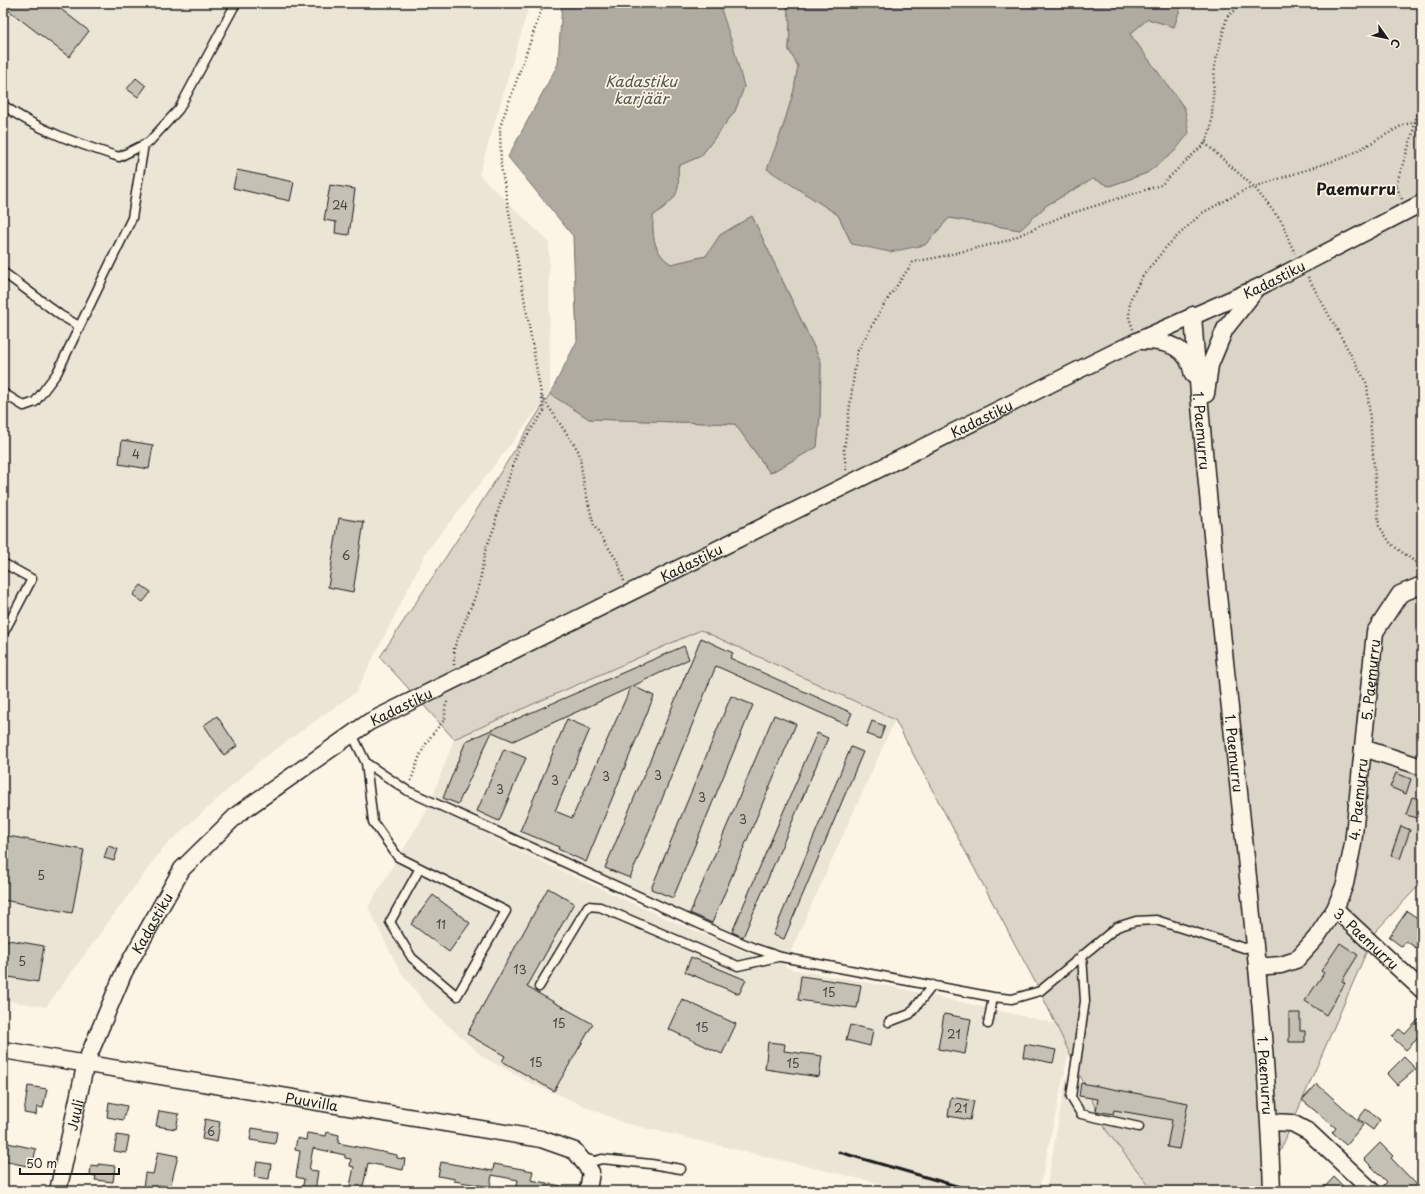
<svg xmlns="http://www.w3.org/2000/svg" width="1425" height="1194" font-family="'Playpen Sans',sans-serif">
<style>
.built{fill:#ebe5d6;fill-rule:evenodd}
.green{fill:#dbd5c8;stroke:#7c7872}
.water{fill:#b0aba1;stroke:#75726c}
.building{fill:#c4c0b3;stroke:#1c1c1c}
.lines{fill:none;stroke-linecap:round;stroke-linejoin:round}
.service-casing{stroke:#1c1c1c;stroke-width:11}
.minor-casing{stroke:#1c1c1c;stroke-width:19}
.path{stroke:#1c1c1c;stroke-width:2.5;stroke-dasharray:1 3;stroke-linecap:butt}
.service{stroke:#fcf5e5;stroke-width:8}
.minor{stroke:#fcf5e5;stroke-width:16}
.rail{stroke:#1c1c1c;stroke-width:3}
.labels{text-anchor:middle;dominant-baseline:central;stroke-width:3.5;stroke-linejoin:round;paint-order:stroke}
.number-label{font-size:12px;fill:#464542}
.street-label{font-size:14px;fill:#1c1c1c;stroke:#fcf5e5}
.water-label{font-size:15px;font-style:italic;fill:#575551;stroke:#fcf5e5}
.quarter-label{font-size:16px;font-weight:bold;fill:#1c1c1c;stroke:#fcf5e5}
</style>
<rect width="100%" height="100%" fill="#fcf5e5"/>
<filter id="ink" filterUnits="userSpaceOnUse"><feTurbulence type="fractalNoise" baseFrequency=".025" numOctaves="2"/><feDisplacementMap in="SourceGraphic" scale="8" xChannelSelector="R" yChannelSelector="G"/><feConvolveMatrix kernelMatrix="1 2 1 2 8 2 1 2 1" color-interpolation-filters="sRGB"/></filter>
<g filter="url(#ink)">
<!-- built -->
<path class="built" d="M3 3H530L479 175 549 242 550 394 427 551 356 692 262 759 163 848 46 1007 3 1000Z
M701 630 895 720 784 966 795 970 899 988 1074 1028 1039 1191H912L624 1123 529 1082 483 1057 429 1008 400 971 368 907 428 809 454 739ZM458 823 778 964 763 959 665 918Z
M1066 1078 1191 1102 1159 1191H1046Z"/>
<!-- green -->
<path class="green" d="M719 3H786L790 21 789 50 798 66 794 90 783 127 768 169 838 215 852 244 925 245 949 218 1020 230 1047 205 1093 179 1110 186 1147 173 1185 109 1130 34 1148 19 1174 27 1182 3H1422V882L1375 932 1263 1191H1153L1106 1130 1040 991 895 720 701 630 454 739 380 657 476 511 550 394 590 419 735 424 770 473 817 447 820 416 821 362 752 216 720 235 706 256 671 264C653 252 652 235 653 216 676 198 680 195 678 166L701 156 735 111 744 87Z"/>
<!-- water -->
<path class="water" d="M562 3H719L734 49 744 87 735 111 701 156 678 166C680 197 677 197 653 216 652 234 653 253 671 264L706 256 720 235 752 216 821 362 820 416 817 447 770 473 735 424 589 419 550 394 577 341 573 236 508 157 558 64Z
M786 3H1182L1174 27 1148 19 1130 34 1185 109 1189 133 1174 152 1147 173 1109 186 1093 179 1047 205 1020 230 949 218 925 245 890 252 852 244 838 215 767 169 783 127 794 90 798 66 789 50 790 21Z"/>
<!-- building -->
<path class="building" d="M3 3H53L89 31 69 57 3 6Z
M136 78 146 86 138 97 127 89Z
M237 170 294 182 290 201 233 188Z
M330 185 355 189 349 235 335 233 336 222 324 220Z
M122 440 153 445 149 469 119 464Z
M339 518 364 522 353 592 328 587Z
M141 585 151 592 143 602 133 595Z
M701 638 733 653 730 658 852 713 847 725 716 666 630 878 605 868Z
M684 646 689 659 633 686 654 696 586 862 558 849 559 847 520 831 567 719 590 729 555 811 572 818 631 687 513 741 492 732 458 804 443 798 466 741Z
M731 696 753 705 673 898 651 889Z
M774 715 796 724 712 923 690 913Z
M217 716 237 746 224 755 204 725Z
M872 721 885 726 880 739 867 734Z
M817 733 828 738 743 937 732 932Z
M851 747 863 752 784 939 773 935Z
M504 749 526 758 499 821 477 811Z
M1396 773 1411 779 1406 794 1390 787Z
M1412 797 1422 800 1418 818 1406 815Z
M1401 826 1410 830 1400 859 1391 855Z
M3 835 84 850 72 913 3 900Z
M108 846 118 849 114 861 104 858Z
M548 888 574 903 527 987 593 1024 554 1091 502 1061 505 1056 467 1034Z
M433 895 470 923 449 952 411 924Z
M1407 911 1422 921V952L1406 941 1402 947 1389 937Z
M3 939 44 946 38 982 3 976Z
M1340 943 1358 955 1342 981 1345 983 1326 1015 1305 1001 1324 973 1321 971Z
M691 957 746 980 739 994 685 972Z
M801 976 861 985 857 1008 798 1000Z
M682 999 736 1024 722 1054 668 1029Z
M1289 1013H1300V1031H1305V1042H1289Z
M944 1014 971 1019 965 1054 938 1049Z
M1422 1016V1034L1406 1050 1392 1037 1399 1029 1405 1034Z
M850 1025 873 1030 870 1046 846 1040Z
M768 1042 785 1044 784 1051 822 1056 819 1077 765 1069Z
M1025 1044 1056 1050 1053 1063 1023 1057Z
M1404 1057 1416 1069 1397 1085 1387 1074Z
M1081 1083 1188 1103 1179 1149 1167 1147 1172 1120 1114 1110 1113 1114 1096 1111 1098 1099 1079 1096Z
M1317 1084 1363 1125 1346 1145 1332 1133 1336 1128 1302 1100Z
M28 1086 47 1089 43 1108 37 1107 36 1115 24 1113Z
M951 1097 974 1101 970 1120 948 1116Z
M109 1102 127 1106 123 1120 107 1117Z
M1366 1109 1380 1120 1373 1130 1358 1119Z
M159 1111 179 1114 176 1129 156 1126Z
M205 1119 220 1122 217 1142 202 1139Z
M252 1128 277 1132 275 1144 250 1140Z
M327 1132 339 1135 338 1143 397 1155V1158L405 1159 403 1170 368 1163 362 1191H351L352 1187 350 1186 354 1167 350 1166 351 1159 345 1158V1155L313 1148 309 1170 318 1171 315 1191H302L304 1179 296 1177 300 1151 295 1150 297 1138 306 1140 307 1133 326 1136Z
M117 1135 129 1137 126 1153 114 1151Z
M3 1142 36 1149 32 1167 3 1161Z
M1380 1143 1393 1156 1391 1158 1418 1186 1413 1191H1381V1188L1387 1182 1364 1159Z
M158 1152 178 1156 170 1188 159 1185 158 1191 143 1188 145 1173 153 1174Z
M257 1162 271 1164 269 1179 254 1177Z
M441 1162 493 1171 494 1164 533 1171 531 1180 561 1186 560 1191 516 1190 518 1180 492 1175 490 1187 454 1181 455 1179 438 1176Z
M98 1164 115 1166 113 1182 95 1180 96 1176 90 1175 91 1165 98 1166Z
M1334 1177 1348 1191H1321Z"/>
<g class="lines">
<!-- service casing -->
<g class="service-casing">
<path id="service" d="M3 105C37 130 79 144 119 157L149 142 179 109 236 3
M3 272 60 315 79 326
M3 393 24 406 35 402 57 373 132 218 144 144
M3 563 32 579 3 634
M352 734 366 763 408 791 717 932 754 948 781 957 993 997 1012 999 1040 991 1117 927 1136 921 1156 920 1244 948 1255 946
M366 763 373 822 398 857 506 911 457 996 412 958 390 922 420 868
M1082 955 1085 1001 1071 1097 1081 1114 1139 1127
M539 987 588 906 600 907 738 966 778 957
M889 1022 910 1014 933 985
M988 1024 993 997
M584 1158 595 1161 602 1159 651 1164 681 1169"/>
</g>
<!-- minor casing -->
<g class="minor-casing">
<g id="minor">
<path id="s1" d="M1193 315C1205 487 1225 659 1243 830 1256 950 1268 1070 1272 1191"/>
<path d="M1142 341C1167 341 1188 346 1193 375"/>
<path d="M1206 394 1210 365 1225 329 1255 291"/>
<path d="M1363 748 1422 767"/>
<path id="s2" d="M1335 909 1422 990"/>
<path id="s3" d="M1257 967 1281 965 1296 960 1316 938 1335 909 1345 884 1353 844 1375 632 1400 594 1422 585"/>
<path id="s4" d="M3 1050 541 1139 575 1151 591 1172 588 1191"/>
<path d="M1270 1122 1292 1123 1309 1132 1372 1191"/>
<path id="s5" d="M58 1191 86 1062 124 972 182 869 238 814 369 722 1137 341 1259 287 1422 203"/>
</g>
</g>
<!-- path -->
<path class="path" d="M1205 143 1254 187 1282 222 1289 241 1295 253
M1402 199 1396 185 1412 136 1422 91
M1308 277 1367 384 1379 526 1391 544 1422 567
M1133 329 1129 318 1130 300 1142 277 1167 246 1202 213 1245 190 1348 156 1403 125 1422 120
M542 397 579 452 584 485 594 526 618 562 624 581
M846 470 844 450 857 352 885 303 913 262 939 257 1006 241 1063 216 1161 185 1205 143 1211 129 1215 64 1227 17 1244 3
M454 665V648L479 587 485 551 494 528 498 511 519 447 544 411 501 166 500 127 544 3
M411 781C420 752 425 742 445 719V708L448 699"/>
<!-- service -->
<use href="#service" class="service"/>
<!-- minor -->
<use href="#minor" class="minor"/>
<!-- rail -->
<path class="rail" d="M839 1152 974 1191"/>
</g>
</g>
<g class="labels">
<!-- number labels -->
<g class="number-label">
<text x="340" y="205">24</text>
<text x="136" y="454">4</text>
<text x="346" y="555">6</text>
<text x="658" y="775">3</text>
<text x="606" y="776">3</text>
<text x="555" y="780">3</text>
<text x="500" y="789">3</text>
<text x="702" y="797">3</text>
<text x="743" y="819">3</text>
<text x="41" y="875">5</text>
<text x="441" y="924">11</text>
<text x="22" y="961">5</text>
<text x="520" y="969">13</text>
<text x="829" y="992">15</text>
<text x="559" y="1023">15</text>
<text x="702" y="1027">15</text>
<text x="954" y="1034">21</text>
<text x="536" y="1062">15</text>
<text x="793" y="1063">15</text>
<text x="961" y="1108">21</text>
<text x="211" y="1131">6</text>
</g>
<!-- street labels -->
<g class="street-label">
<text stroke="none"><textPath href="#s5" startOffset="1594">Kadastiku</textPath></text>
<text stroke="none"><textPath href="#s5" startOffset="1270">Kadastiku</textPath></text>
<text stroke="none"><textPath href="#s1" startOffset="116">1. Paemurru</textPath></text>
<text stroke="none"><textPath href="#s5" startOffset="946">Kadastiku</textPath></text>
<text stroke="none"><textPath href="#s3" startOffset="337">5. Paemurru</textPath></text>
<text stroke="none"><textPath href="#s5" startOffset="622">Kadastiku</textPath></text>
<text stroke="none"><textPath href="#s1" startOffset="440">1. Paemurru</textPath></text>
<text stroke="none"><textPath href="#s3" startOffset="217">4. Paemurru</textPath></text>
<text stroke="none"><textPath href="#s5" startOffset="286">Kadastiku</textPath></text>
<text stroke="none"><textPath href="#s2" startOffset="43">3. Paemurru</textPath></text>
<text stroke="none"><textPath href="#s1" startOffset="764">1. Paemurru</textPath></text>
<text stroke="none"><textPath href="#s4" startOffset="313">Puuvilla</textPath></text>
<text stroke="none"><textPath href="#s5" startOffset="78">Juuli</textPath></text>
</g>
<!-- water labels -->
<g class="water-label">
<text x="641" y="80">Kadastiku<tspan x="641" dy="17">karjäär</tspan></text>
</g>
<!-- quarter labels -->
<g class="quarter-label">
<text x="1356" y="188">Paemurru</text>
</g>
</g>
<!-- margin -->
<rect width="1425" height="1194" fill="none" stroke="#fcf5e5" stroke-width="16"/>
<rect x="8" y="8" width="1409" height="1178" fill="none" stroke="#1c1c1c" stroke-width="1.5" filter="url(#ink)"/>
<!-- north arrow -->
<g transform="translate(1387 38) rotate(123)" stroke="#fcf5e5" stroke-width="3" paint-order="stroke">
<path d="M0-3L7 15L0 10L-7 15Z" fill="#1c1c1c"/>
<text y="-6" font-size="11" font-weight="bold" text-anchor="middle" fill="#1c1c1c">С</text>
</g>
<!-- scale -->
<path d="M20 1168v6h99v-6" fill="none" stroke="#1c1c1c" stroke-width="2"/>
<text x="26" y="1168" font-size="12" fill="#1c1c1c" stroke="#fcf5e5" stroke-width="3" paint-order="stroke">50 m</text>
</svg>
